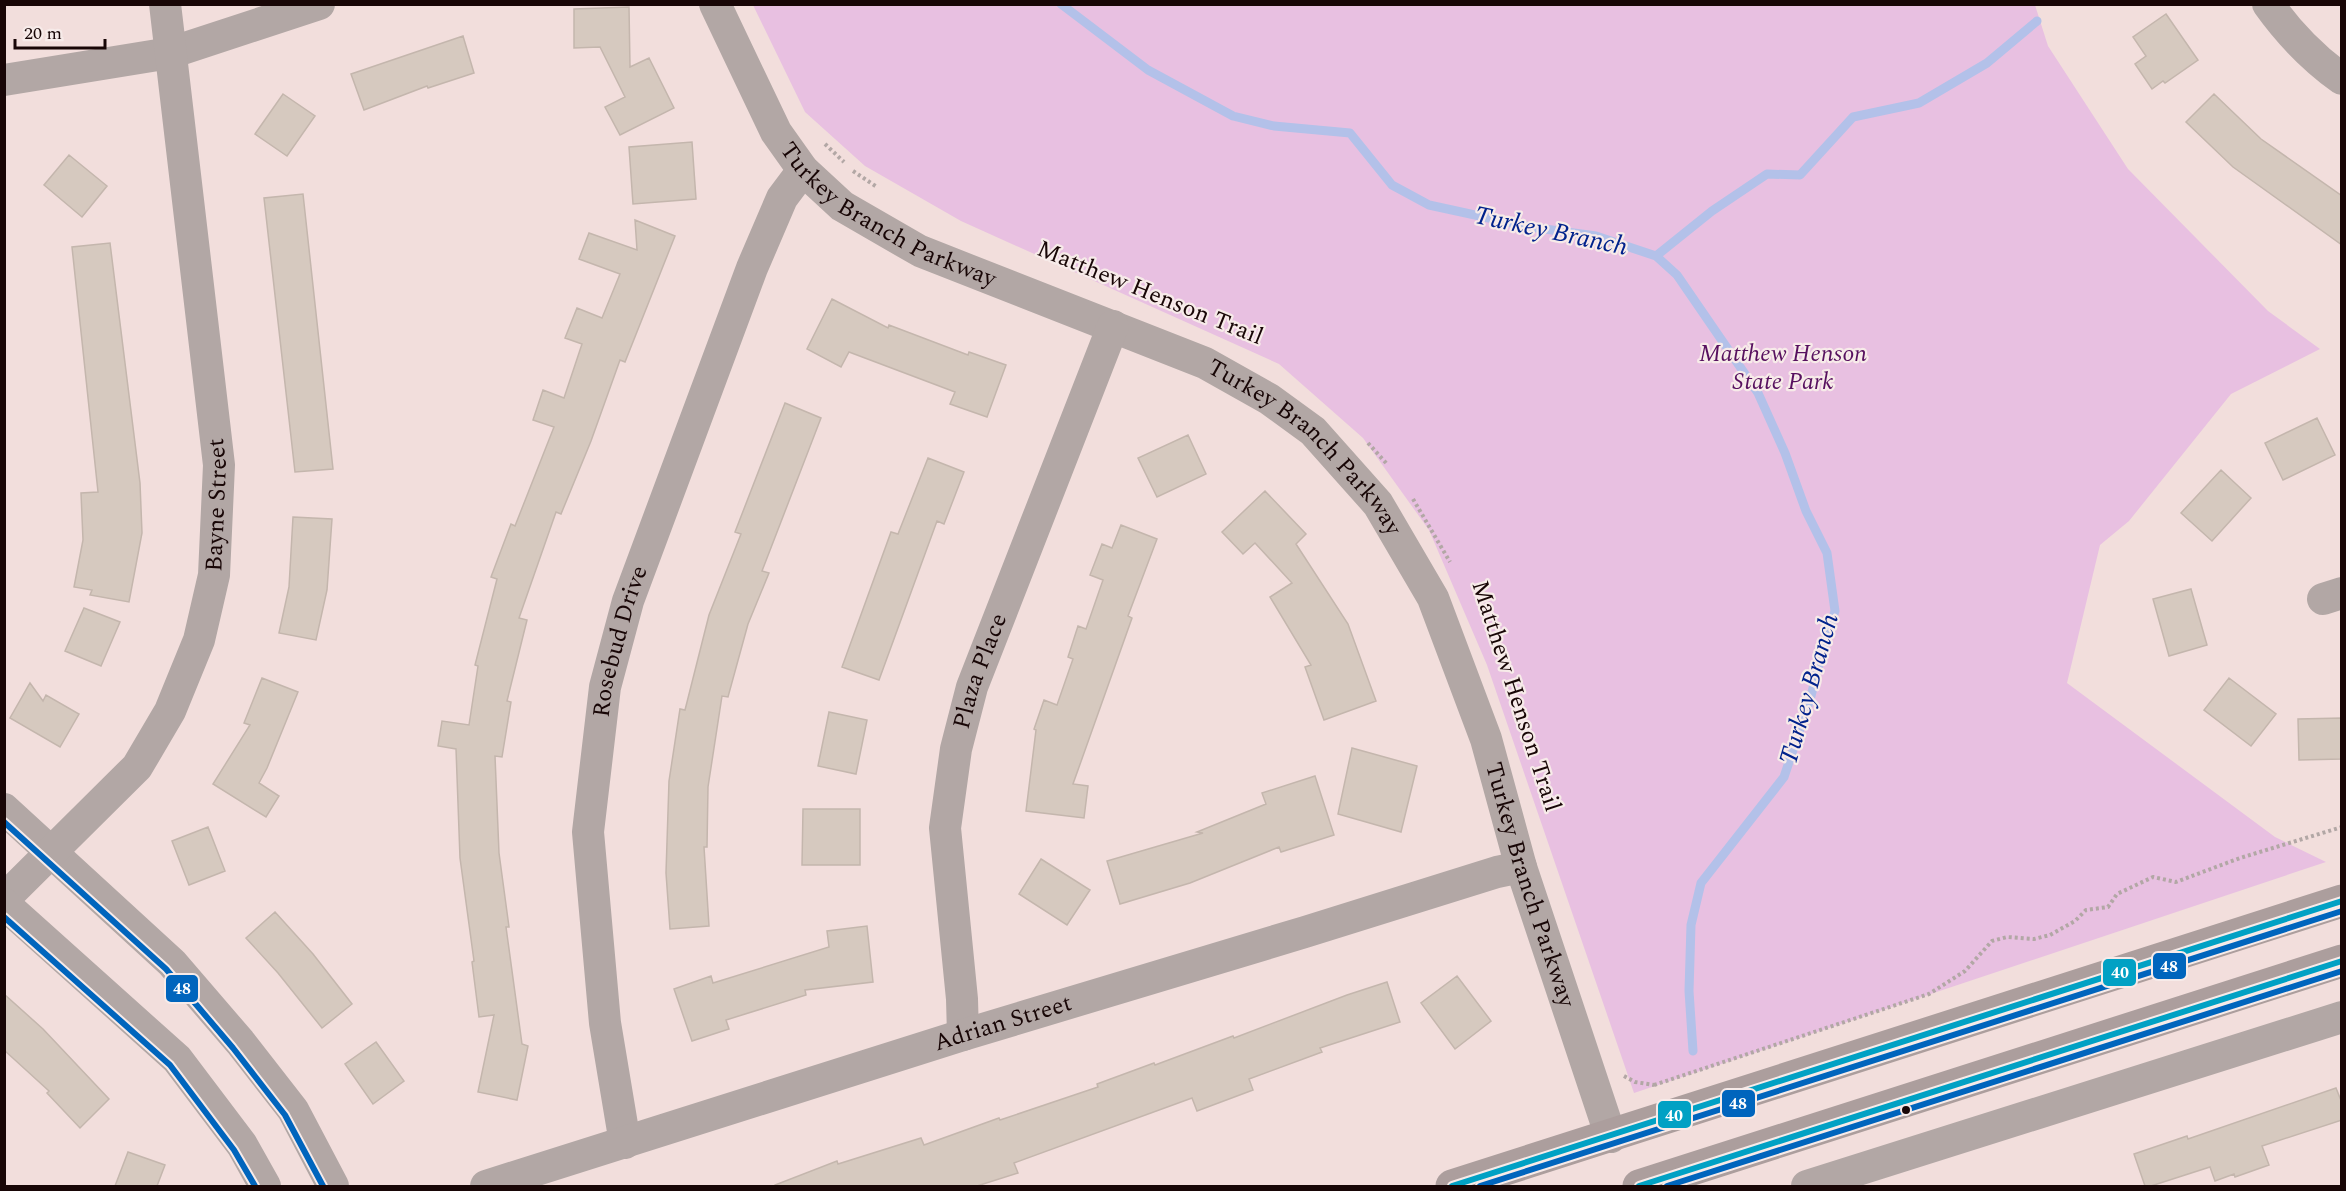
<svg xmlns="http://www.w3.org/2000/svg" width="2346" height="1191" font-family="Spectral,serif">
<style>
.green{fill:#e8c0e1}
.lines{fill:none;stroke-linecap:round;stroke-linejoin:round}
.stream{stroke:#b3c1e9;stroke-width:9}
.building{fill:#d6c9bf;stroke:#c4b6ad;stroke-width:1.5}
.path{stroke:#b2a7a5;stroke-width:4;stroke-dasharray:3 3;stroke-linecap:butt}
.minor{stroke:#b2a7a5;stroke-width:32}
.major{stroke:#ac9e9d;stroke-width:33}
.bus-1-casing{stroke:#f7ebe9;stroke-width:10}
.bus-2-casing{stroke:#f7ebe9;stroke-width:10}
.bus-1{stroke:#01a1c4;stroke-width:6}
.bus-2{stroke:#0065bd;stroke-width:6}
.bus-dot{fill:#180606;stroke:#f7ebe9;stroke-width:2}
.labels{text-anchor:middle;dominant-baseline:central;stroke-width:4.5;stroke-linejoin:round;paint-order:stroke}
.street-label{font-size:24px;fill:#180606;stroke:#f7ebe9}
.park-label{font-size:24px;font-style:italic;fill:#57105f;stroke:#f7ebe9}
.water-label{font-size:26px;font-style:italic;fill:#00228c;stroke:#f7ebe9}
.line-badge{stroke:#f7ebe9;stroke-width:2}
.badge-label{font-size:16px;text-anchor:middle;font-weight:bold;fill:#fff}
</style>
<rect width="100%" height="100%" fill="#f2dedc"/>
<!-- green -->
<path class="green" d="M753 5H2035L2048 46 2128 169 2268 311 2320 349 2231 394 2129 521 2100 545 2067 683 2275 837 2326 862 1634 1093 1487 665 1429 530 1363 438 1279 364 961 221 865 166 805 112Z"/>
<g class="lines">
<!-- stream -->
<path class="stream" d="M1061 4 1148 70 1233 116 1274 126 1350 133 1392 185 1429 205 1530 227 1596 236 1656 256 1677 275 1758 393 1785 453 1806 511 1827 553 1835 611 1822 652 1811 696 1784 777 1701 883 1691 925 1689 991 1693 1051
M1656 256 1712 211 1767 174 1800 175 1853 117 1919 103 1987 63 2037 21"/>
</g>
<!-- building -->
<path class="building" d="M629 7 630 67 649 58 674 108 620 135 605 107 625 97 600 47 574 48V9Z
M2166 14 2198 60 2165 83 2163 81 2152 89 2135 64 2146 56 2133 37Z
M463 36 474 73 428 88 427 86 364 110 351 74Z
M283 94 315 116 287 156 255 134Z
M2214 94 2261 139 2342 196V245L2233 167 2186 122Z
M692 142 696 199 633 204 629 147Z
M69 155 107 186 82 217 44 185Z
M303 194 333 469 295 472 264 198Z
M635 220 675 236 625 362 620 360 591 441 561 514 556 512 519 618 527 620 507 701 511 702 502 757 495 756 499 853 509 927H506L522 1044 528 1046 517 1100 478 1092 494 1015 479 1017 472 962 474 961 460 858 456 749 438 746 442 721 469 725 478 666 475 665 497 579 491 577 511 524 515 526 554 427 533 420 543 390 564 398 582 344 565 338 577 308 602 318 620 274 579 259 589 233 637 250Z
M110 243 140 483 142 533 129 602 90 595 92 590 74 587 83 540 81 493 98 492 72 247Z
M832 299 888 328 889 325 968 355 969 352 1006 365 987 417 950 404 955 392 849 352 841 367 807 349Z
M785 403 821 418 762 571 769 573 748 624 728 697 722 696 708 787 707 847H704L709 926 670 929 666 873 669 781 680 709 685 710 709 615 741 534 735 532Z
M2317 418 2335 455 2283 480 2265 443Z
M1188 435 1206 474 1157 497 1138 458Z
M928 458 964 472 944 524 937 521 879 680 842 667 891 532 898 534Z
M2221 470 2251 498 2212 541 2181 513Z
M1265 491 1306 534 1296 544 1348 624 1376 701 1324 720 1305 667 1311 665 1270 597 1292 583 1255 543 1243 554 1222 532Z
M293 517 332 519 327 590 316 640 279 633 289 587Z
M1121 525 1157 539 1128 616 1132 618 1073 784 1088 786 1084 818 1026 811 1036 730 1034 729 1044 700 1057 705 1073 659 1068 657 1078 626 1086 629 1103 580 1090 575 1102 544 1112 548Z
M2191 589 2207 645 2169 656 2153 599Z
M84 608 120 622 101 666 65 651Z
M262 678 298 692 267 768 259 783 279 796 266 817 213 784 250 725 244 723Z
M2229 678 2276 714 2251 746 2204 710Z
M30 683 43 701 46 695 79 714 60 747 10 718Z
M829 712 867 720 856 774 818 766Z
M2342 718V759L2299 760 2298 719Z
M1352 748 1417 766 1401 832 1338 814Z
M1315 776 1334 835 1281 852 1279 847 1190 883 1120 904 1107 861 1203 833 1197 832 1266 804 1262 793Z
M803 809H860V865H802Z
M208 827 225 871 189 885 172 841Z
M1041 859 1090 890 1067 925 1019 894Z
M275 912 313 954 352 1004 322 1028 278 973 246 938Z
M867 926 873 982 805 990 806 995 726 1020 729 1029 692 1041 674 989 711 976 713 983 829 947 827 931Z
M1457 976 1491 1021 1455 1049 1421 1003Z
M1387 982 1400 1022 1320 1048 1322 1052 1249 1079 1253 1090 1197 1111 1192 1098 1014 1163 1018 1173 977 1186H775V1185L837 1161 838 1164 921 1138 924 1145 999 1118 1000 1120 1098 1087 1097 1084 1154 1063 1155 1065 1233 1036 1234 1038 1347 995Z
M4 994 43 1029 109 1099 80 1128 47 1093 49 1091 4 1050Z
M376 1042 404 1081 373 1104 345 1064Z
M2336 1088 2342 1103V1120L2262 1146 2269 1165 2235 1177 2234 1174 2215 1181 2210 1167 2151 1186H2145L2134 1154 2187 1136 2188 1139Z
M128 1152 165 1165 157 1186H115Z"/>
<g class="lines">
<!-- path -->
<path class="path" d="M825 144 844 162
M853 171 877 187
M1368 443 1387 464
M1413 499 1450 562
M1624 1076 1635 1082 1654 1085V1088
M1654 1085 1929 994 1965 971 1992 941 2007 937 2034 939 2050 935 2075 921 2086 910 2108 907 2117 894 2153 877 2176 882 2240 858 2342 827"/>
<!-- minor -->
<g class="minor">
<path id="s1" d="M715 4 776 132 803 170 842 206 920 251 1205 363 1269 399 1313 431 1378 504 1433 598 1486 739 1521 867 1611 1137"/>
<path d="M2268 4C2288 32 2314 59 2342 79"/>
<path d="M4 80 170 53 319 4"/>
<path d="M2323 599 2342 593"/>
<path d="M4 809 172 963 240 1042 293 1110 333 1186"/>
<path id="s2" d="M4 899 137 767 170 711 199 640 214 575 219 465 165 4"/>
<path d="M4 904 177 1059 242 1145 265 1186"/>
<path id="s3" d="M963 1035 962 999 945 828 956 749 972 687 1113 326"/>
<path id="s4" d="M625 1143 605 1023 588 832 605 687 628 601 752 268 782 198 803 170"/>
<path id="s5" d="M486 1186 963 1035 1305 932 1497 872 1521 867"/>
<path d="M1807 1186 2342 1017"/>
</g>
<!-- major -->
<path class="major" d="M1452 1186 2342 901
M1639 1186 2342 961"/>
<!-- bus-1 casing -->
<g class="bus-1-casing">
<path id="bus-1" d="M1452 1186 2342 901
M1639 1186 2342 961"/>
</g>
<!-- bus-2 casing -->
<g class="bus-2-casing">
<path id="bus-2" d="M4 822 166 969 233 1048 285 1115 323 1186
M4 917 170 1065 234 1150 255 1186
M1480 1186 2342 911
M1667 1186 2342 971"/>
</g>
<!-- bus-1 -->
<use href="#bus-1" class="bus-1"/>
<!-- bus-2 -->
<use href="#bus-2" class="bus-2"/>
</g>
<!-- markers -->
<circle class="bus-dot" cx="1906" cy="1110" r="5"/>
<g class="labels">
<!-- street labels -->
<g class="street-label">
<text stroke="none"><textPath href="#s1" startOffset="285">Turkey Branch Parkway</textPath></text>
<text transform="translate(1150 293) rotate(22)">Matthew Henson Trail</text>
<text stroke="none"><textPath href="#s1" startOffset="770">Turkey Branch Parkway</textPath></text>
<text stroke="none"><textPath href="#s2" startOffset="466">Bayne Street</textPath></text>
<text stroke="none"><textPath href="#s4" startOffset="507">Rosebud Drive</textPath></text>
<text stroke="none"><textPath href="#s3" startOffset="369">Plaza Place</textPath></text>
<text transform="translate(1516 696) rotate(72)">Matthew Henson Trail</text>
<text stroke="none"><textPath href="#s1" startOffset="1275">Turkey Branch Parkway</textPath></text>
<text stroke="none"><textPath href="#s5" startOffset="542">Adrian Street</textPath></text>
</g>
<!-- park labels -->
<g class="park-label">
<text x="1783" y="354">Matthew Henson<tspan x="1783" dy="28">State Park</tspan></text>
</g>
<!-- water labels -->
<g class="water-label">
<text transform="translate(1551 231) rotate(12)">Turkey Branch</text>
<text transform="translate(1809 689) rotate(-74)">Turkey Branch</text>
</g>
</g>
<g class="line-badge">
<rect x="2152" y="952" width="35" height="28" rx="6" fill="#0065bd"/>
<rect x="2102" y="958" width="35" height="29" rx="6" fill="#01a1c4"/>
<rect x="165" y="974" width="34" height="29" rx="6" fill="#0065bd"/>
<rect x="1721" y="1089" width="35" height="29" rx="6" fill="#0065bd"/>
<rect x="1657" y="1100" width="35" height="29" rx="6" fill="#01a1c4"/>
</g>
<g class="badge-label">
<text x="2169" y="972">48</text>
<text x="2120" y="978">40</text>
<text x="182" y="994">48</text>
<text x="1738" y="1109">48</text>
<text x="1674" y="1121">40</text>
</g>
<!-- border -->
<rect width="2346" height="1191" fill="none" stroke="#180606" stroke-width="12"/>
<!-- scale -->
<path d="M15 39v9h90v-9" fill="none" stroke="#180606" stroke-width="3"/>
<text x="24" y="39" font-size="18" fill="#180606" stroke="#f7ebe9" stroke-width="4.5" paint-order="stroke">20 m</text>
</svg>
